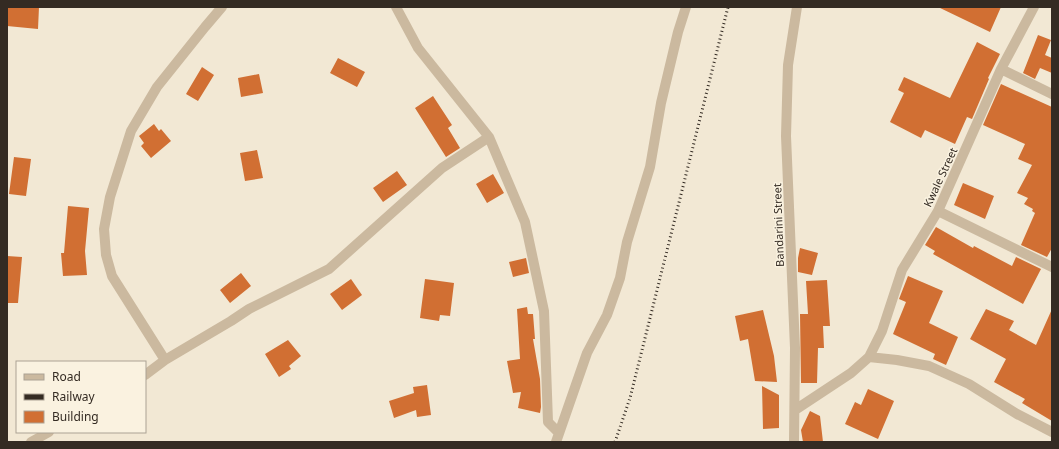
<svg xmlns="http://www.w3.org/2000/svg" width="1059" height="449" font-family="'Noto Sans',sans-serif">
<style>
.building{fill:#d16f33}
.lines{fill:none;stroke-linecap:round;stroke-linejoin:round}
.minor{stroke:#cbb99f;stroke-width:10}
.rail{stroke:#342b23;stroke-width:3;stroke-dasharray:1 3;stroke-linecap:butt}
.labels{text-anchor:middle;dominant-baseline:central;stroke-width:3;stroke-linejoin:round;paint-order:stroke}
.street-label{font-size:11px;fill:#342b23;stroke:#faf2e0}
</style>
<rect width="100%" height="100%" fill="#f2e8d4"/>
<!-- building -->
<path class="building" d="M7 7H39L38 29 7 26Z
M938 7H1001L990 32Z
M1038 35 1051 40 1045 55 1052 58V73L1040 68 1035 79 1023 73Z
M977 42 1000 54 988 78 989 79 972 119 967 117 955 144 925 130 921 138 890 122 904 93 898 90 904 77 950 98Z
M338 58 365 72 357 87 330 73Z
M202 67 214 75 198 101 186 94Z
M259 74 263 93 241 97 238 78Z
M1001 84 1052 107V248L1047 257 1021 245 1035 213 1032 211 1033 209 1024 204 1028 198 1017 193 1032 165 1018 159 1025 144 983 125Z
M433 96 452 125 448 128 460 148 446 157 415 108Z
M154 124 159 131 161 129 171 141 151 158 141 146 144 143 139 136Z
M257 150 263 178 245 181 240 153Z
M14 157 31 159 26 196 9 194Z
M397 171 407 185 383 202 373 188Z
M493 174 504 193 487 203 476 184Z
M963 183 994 196 985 219 954 205Z
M68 206 89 208 85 251 87 275 63 276 61 253H64Z
M936 227 973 248 974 246 1012 266 1016 257 1041 269 1023 304 933 254 935 251 925 245Z
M800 248 818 253 812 275 798 272V258Z
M7 256 22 257 18 303H7Z
M526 258 529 273 513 277 509 262Z
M241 273 251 286 230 303 220 290Z
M908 276 943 291 929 323 958 337 946 365 933 359 935 354 893 334 906 302 899 299Z
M351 279 362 295 342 310 330 294Z
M425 279 454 283 450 316 440 315 439 321 420 318Z
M827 280 830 326H823L824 348H818L817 383H801L800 314H808L806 281Z
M527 307 528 314H533L535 339H533L540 379 541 407 540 413 518 408 521 392 513 393 507 361 520 359 517 309Z
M986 309 1014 321 1009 330 1036 345 1052 309V421L1022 403 1025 399 994 382 1006 359 970 339Z
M763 310 774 356 777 382 755 381 748 339 740 341 735 316Z
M288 340 301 356 289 366 291 369 279 377 265 354Z
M427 385 431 415 417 417 416 410 394 418 389 401 414 393 413 387Z
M762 386 779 395V428L763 429Z
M868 389 894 401 878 439 845 424 855 402 861 405Z
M810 411 820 416 823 442H803L801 430Z"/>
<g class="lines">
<!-- minor -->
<path class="minor" d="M396 7 418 48 489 137 525 222 544 311 548 422 559 433
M1001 69 1052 94
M938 211 1052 267
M869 357 882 331 902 270 938 211 1001 69 1034 7
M165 360 112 276 106 255 104 229 110 197 131 131 157 87 205 27 222 7
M145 375 165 360 231 321 249 309 329 269 442 168 489 137
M795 410 851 373 869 357 897 360 929 366 969 384 1017 414 1052 432
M31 442 49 432
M556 442 587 353 607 315 620 278 627 242 650 167 661 103 678 32 686 7
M794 442 795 348 786 136 788 65 797 7"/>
<!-- rail -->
<path class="rail" d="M615 442 630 398 728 7"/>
</g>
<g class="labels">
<!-- street labels -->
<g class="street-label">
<text transform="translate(940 177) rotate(-65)">Kwale Street</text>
<text transform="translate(778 225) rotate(-92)">Bandarini Street</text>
</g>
</g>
<!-- border -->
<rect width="1059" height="449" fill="none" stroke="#342b23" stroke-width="16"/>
<!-- legend -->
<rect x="16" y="361" width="130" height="72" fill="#faf2e0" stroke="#aba294"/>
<rect x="24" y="374" width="20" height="6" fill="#cbb99f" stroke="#aba294"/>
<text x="52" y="381" font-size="12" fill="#342b23">Road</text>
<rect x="24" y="394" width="20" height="6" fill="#342b23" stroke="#aba294"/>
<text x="52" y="401" font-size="12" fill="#342b23">Railway</text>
<rect x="24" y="411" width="20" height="12" fill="#d16f33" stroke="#aba294"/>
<text x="52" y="421" font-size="12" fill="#342b23">Building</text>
</svg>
